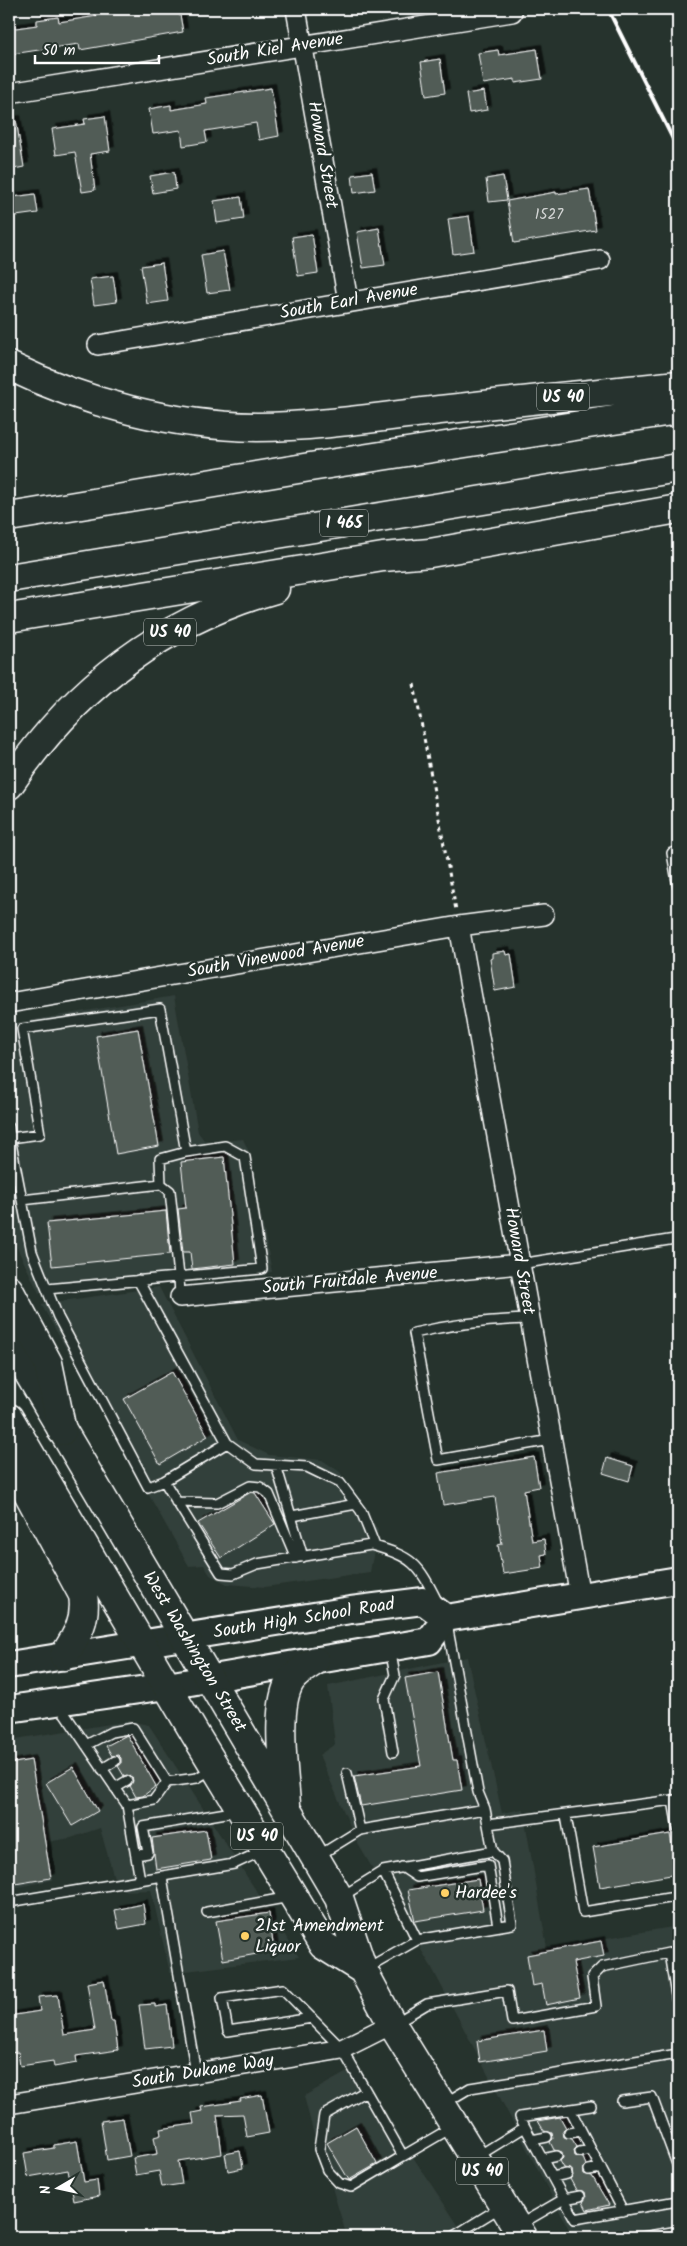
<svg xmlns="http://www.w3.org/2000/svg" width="687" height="2246" font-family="Kalam,sans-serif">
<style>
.built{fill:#333f3a}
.building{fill:#515c57;stroke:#fff;filter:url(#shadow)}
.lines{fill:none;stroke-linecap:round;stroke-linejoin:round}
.lane-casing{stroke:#fff;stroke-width:12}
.street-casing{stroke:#fff;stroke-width:22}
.secondary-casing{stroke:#fff;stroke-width:30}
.primary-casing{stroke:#fff;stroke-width:31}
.highway-casing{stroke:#fff;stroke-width:31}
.path{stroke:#fff;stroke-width:3;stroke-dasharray:4 4;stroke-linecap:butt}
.lane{stroke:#26332d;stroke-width:9}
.street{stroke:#26332d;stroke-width:19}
.secondary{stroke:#26332d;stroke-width:26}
.primary{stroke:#26332d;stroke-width:28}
.highway{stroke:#26332d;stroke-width:28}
.rail{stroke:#fff;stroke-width:4}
.poi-dot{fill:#ffd166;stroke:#26332d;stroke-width:2}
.labels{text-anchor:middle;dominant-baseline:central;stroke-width:5;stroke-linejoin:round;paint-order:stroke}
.number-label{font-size:15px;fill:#d4d6d5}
.shield{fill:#26332d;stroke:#bec2c0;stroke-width:1}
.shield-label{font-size:16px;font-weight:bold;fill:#fff}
.street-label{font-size:18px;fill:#fff;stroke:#26332d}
.poi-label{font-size:18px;fill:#fff;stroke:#26332d;text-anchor:start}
</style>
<defs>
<filter id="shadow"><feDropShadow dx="4.5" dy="-4.5" stdDeviation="0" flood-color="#0009"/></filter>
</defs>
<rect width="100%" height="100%" fill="#26332d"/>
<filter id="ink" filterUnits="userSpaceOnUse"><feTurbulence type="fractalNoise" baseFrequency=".02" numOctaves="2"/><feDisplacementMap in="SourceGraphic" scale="10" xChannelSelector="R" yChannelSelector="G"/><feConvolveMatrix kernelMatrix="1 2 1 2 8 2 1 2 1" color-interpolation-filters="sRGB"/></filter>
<g filter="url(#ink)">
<!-- built -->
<path class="built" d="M174 996 198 1132 204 1140 212 1142 243 1139 249 1152 272 1272 39 1293 17 1248 9 1191V1024Z
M159 1287 238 1440 269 1455 322 1460 340 1472 378 1530 370 1572 265 1587 227 1584 210 1575 204 1565 189 1566 41 1304Z
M467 1657 502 1813 523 1809 547 1948 678 1926V2237H573L432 1968 358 1844 319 1755 335 1744 328 1686Z
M129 1721 149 1725 299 1957 170 1973 151 1890 124 1891 120 1877 114 1878 100 1828 71 1838 47 1842 53 1880 9 1889V1740Z
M358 2066 413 2157 466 2237H347L331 2184 323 2171 304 2096Z"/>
<!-- building -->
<path class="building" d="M96 9H179L183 32 80 50 79 44 12 54 9 29 37 25V20L58 17 59 22 97 16Z
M537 49 542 79 515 83V79L483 84 478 53 498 50 499 55Z
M440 59 445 93 426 96 421 62Z
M271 88 279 136 259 140 256 123 205 131 207 142 183 146 181 130 153 134 149 109 171 105V110L207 104 206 98Z
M484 91 487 110 469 113 466 94Z
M105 116 110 151 90 154 95 190 82 192 75 152 56 155 52 129 85 124 84 119Z
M16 120 24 167 9 170V121Z
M174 172 176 189 153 193 150 176Z
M372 172 375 190 354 193 352 175Z
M503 176 507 200 489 202 486 179Z
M589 189 596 230 514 243 507 201 556 192V194Z
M35 194 38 213 16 216 13 197Z
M241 197 244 219 217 223 214 201Z
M469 216 474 251 453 254 448 219Z
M379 228 385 265 363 268 357 232Z
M312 234 318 273 298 276 292 237Z
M223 251 230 290 207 293 201 255Z
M162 263 168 301 147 304 141 266Z
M113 276 117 302 94 305 90 279Z
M505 951 506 955 511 954 516 987 495 991 490 959 492 958V953Z
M138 1029 159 1146 116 1154 96 1036Z
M224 1157 235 1264 192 1269 190 1252H183L178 1209 186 1208 181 1162Z
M166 1211 170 1254 52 1266 47 1223Z
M172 1372 208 1436 160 1464 124 1399Z
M534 1457 539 1487 524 1490 532 1541 544 1539 546 1554 541 1555 543 1568 503 1574 498 1545 502 1544 495 1497 443 1505 438 1473Z
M607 1458 633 1466 629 1481 603 1473Z
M251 1492 255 1493 275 1524 221 1558 198 1523Z
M438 1672 453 1760H457L462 1790 361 1806 354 1776 421 1766 405 1678Z
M127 1735 156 1786 143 1796 136 1797 130 1786 133 1781 132 1777 127 1775 124 1776 118 1766 121 1764V1758L118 1755 112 1756 106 1746Z
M31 1760 51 1878 9 1885V1764Z
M73 1767 98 1811 72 1826 46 1783Z
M206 1830 211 1860 156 1869 152 1838Z
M670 1834 677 1874 600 1887 593 1847Z
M478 1879 483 1910 415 1921 408 1890Z
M143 1904 146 1924 119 1929 115 1910Z
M269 1913 274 1951 223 1960 216 1921Z
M601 1941 604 1956 573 1962 580 1998 546 2005 542 1984 532 1986 527 1955Z
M104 1980 111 2021H114L118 2050 76 2056 77 2063 54 2067 53 2061 20 2066 18 2052 9 2053V2016L40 2011 38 1997 58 1995 64 2035 95 2030 87 1983Z
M155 2004V2007L167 2005 172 2046 145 2049 139 2005Z
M544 2030 547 2051 480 2062 477 2041Z
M262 2095 269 2133 247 2137 243 2114 217 2115 222 2154 178 2161 182 2184 162 2187 159 2171 136 2175 133 2158 157 2154 154 2137 161 2135 160 2129 194 2124 192 2113 202 2111 201 2107 241 2101 240 2099Z
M560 2117 566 2128 563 2131 564 2137 572 2139 577 2147 574 2150 575 2156 583 2158 586 2165 583 2168 584 2174 592 2176 609 2205 587 2210 583 2202 586 2198 585 2192 576 2190 570 2179 573 2176 572 2170 564 2168 560 2161 563 2158 562 2152 554 2150 550 2142 553 2139 552 2133 544 2131 538 2121Z
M123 2118 130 2156 107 2160 101 2121Z
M356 2126 377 2164 349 2180 327 2143Z
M77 2141 84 2182 97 2180 99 2196 74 2201 68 2170 28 2177 24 2153 54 2148V2145Z
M240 2151 243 2168 228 2171 225 2154Z"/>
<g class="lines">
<!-- lane casing -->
<g class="lane-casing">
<path id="lane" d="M678 852 672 853 678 887
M9 1127 10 1138
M22 1200 10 1138 40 1134 22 1029 160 1009 186 1152
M520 1264 675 1239
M138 1280 227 1443 164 1481 148 1487 58 1317 32 1252 22 1200 161 1184 170 1191 179 1276 180 1297
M47 1289 262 1269 245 1157 225 1146 186 1152 160 1159 161 1184
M530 1319C490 1320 453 1324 414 1333L438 1460 551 1440
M227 1443 256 1464 307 1467 340 1483 361 1511 375 1546
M276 1465 303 1557
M164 1481 221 1573 233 1574 257 1564 371 1545C413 1557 418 1563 437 1601
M176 1502 217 1503 250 1486 260 1487 269 1494 296 1558
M292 1516 356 1504
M447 1624 478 1792 485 1809 493 1851
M390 1649 395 1675 384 1699 393 1752
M59 1705 127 1805 140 1880
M86 1745 111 1732 133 1728 167 1782
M102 1769 115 1761
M347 1773 360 1830
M115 1788 127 1781
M127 1805 154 1800 167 1782 197 1778 212 1769
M566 1816 583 1912 675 1897 678 1889
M488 1824 673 1800 678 1829
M136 1855 148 1853 143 1827 238 1811
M318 1856 360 1830 485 1809
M402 1867 417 1877 488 1865 498 1926
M383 1871 417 1940
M162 1877 196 2073
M341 1897 383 1871 493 1851 502 1861 512 1924 417 1940 366 1969
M9 1902 234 1864 262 1851
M207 1912 290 1897
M669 1953 678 2008
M312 2018 228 2031 222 1998 283 1989 342 2049 403 2156 451 2128
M395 2023 427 2004 507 1991 512 2021 596 2006 592 1977 602 1967 678 1951
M366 2091 324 2115 319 2149 327 2170 339 2183 351 2187 403 2156
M622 2101 652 2097 678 2167
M443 2104 470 2088 678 2054
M570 2109 623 2211
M525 2127 520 2117 591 2106
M569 2133 581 2131
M532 2140 547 2137
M580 2152 591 2150
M478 2156 525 2127 564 2199 519 2225
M542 2159 557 2156
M589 2170 601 2168
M552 2177 567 2174
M580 2196 564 2199 575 2219 677 2201 678 2197
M452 2237 501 2207
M643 2237 678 2231"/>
</g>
<!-- street casing -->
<g class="street-casing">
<path id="street" d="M296 9 348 301
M9 93 512 12
M98 345 600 260
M459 926 580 1596
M9 1003 459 926 544 915
M180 1297 520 1264
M9 2104 342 2049 392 2024"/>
</g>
<!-- secondary casing -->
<g class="secondary-casing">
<path id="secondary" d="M9 1665 351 1610 423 1601 446 1618
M9 1709 167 1686 429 1641 446 1618 678 1580"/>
</g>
<!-- primary casing -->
<g class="primary-casing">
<path id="primary" d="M9 1340 339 1898 363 1970 392 2024 523 2237
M9 1418 195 1734 323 1945 363 1970
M9 1458 83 1595C87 1620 77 1635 64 1656
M286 1804C284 1773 274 1706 291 1680 297 1672 307 1666 315 1661"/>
</g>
<!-- highway casing -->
<g class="highway-casing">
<path id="highway" d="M9 366C85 403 172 426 257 427 321 427 385 416 449 409 525 400 602 393 678 385
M9 517 310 467 678 410
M9 578 678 468
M9 618 383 557 430 553 678 509
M9 785C74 688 162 621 275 589
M9 1290 48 1363 62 1431"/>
</g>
<!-- path -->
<path class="path" d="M414 684 456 910"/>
<!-- lane -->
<use href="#lane" class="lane"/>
<!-- street -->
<use href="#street" class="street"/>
<!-- secondary -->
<use href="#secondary" class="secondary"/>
<!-- primary -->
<use href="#primary" class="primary"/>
<!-- highway -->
<use href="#highway" class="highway"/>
<!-- rail -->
<path class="rail" d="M608 9 678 149"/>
</g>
</g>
<!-- markers -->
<g class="poi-dot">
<circle cx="445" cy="1893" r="5"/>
<circle cx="245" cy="1936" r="5"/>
</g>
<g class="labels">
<!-- number labels -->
<g class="number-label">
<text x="549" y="215">1527</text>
</g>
<!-- shield labels -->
<g class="shield">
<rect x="537" y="383.5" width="52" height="27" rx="4"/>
<rect x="320" y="509.5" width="48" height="27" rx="4"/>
<rect x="144" y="618.5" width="52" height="27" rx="4"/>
<rect x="231" y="1822.5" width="52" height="27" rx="4"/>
<rect x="456" y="2157.5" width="52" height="27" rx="4"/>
</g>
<g class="shield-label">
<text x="563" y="397">US 40</text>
<text x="344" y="523">I 465</text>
<text x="170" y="632">US 40</text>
<text x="257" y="1836">US 40</text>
<text x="482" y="2171">US 40</text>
</g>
<!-- street labels -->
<g class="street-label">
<text transform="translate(275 50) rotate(-9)">South Kiel Avenue</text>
<text transform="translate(322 155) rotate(80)">Howard Street</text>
<text transform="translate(349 302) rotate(-10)">South Earl Avenue</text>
<text transform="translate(276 957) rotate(-10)">South Vinewood Avenue</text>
<text transform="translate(519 1261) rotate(80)">Howard Street</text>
<text transform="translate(350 1281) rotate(-5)">South Fruitdale Avenue</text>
<text transform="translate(304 1619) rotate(-9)">South High School Road</text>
<text transform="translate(194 1652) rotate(59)">West Washington Street</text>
<text transform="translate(203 2072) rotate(-9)">South Dukane Way</text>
</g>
<!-- poi labels -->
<g class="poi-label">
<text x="455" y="1893">Hardee's</text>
<text x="255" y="1926">21st Amendment<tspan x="255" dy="21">Liquor</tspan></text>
</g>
</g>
<!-- margin -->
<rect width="687" height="2246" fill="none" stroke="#26332d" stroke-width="30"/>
<rect x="15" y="15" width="657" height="2216" fill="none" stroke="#fff" stroke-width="2" filter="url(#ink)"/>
<!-- north arrow -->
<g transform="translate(58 2188) rotate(261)" stroke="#26332d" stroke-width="4" paint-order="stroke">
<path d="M0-4L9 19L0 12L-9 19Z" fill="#ffffff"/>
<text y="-8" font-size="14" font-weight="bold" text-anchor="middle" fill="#ffffff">N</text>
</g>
<!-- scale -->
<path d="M35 55v8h124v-8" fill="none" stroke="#ffffff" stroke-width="2.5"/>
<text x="42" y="55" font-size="15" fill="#ffffff" stroke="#26332d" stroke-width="4" paint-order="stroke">50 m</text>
</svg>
